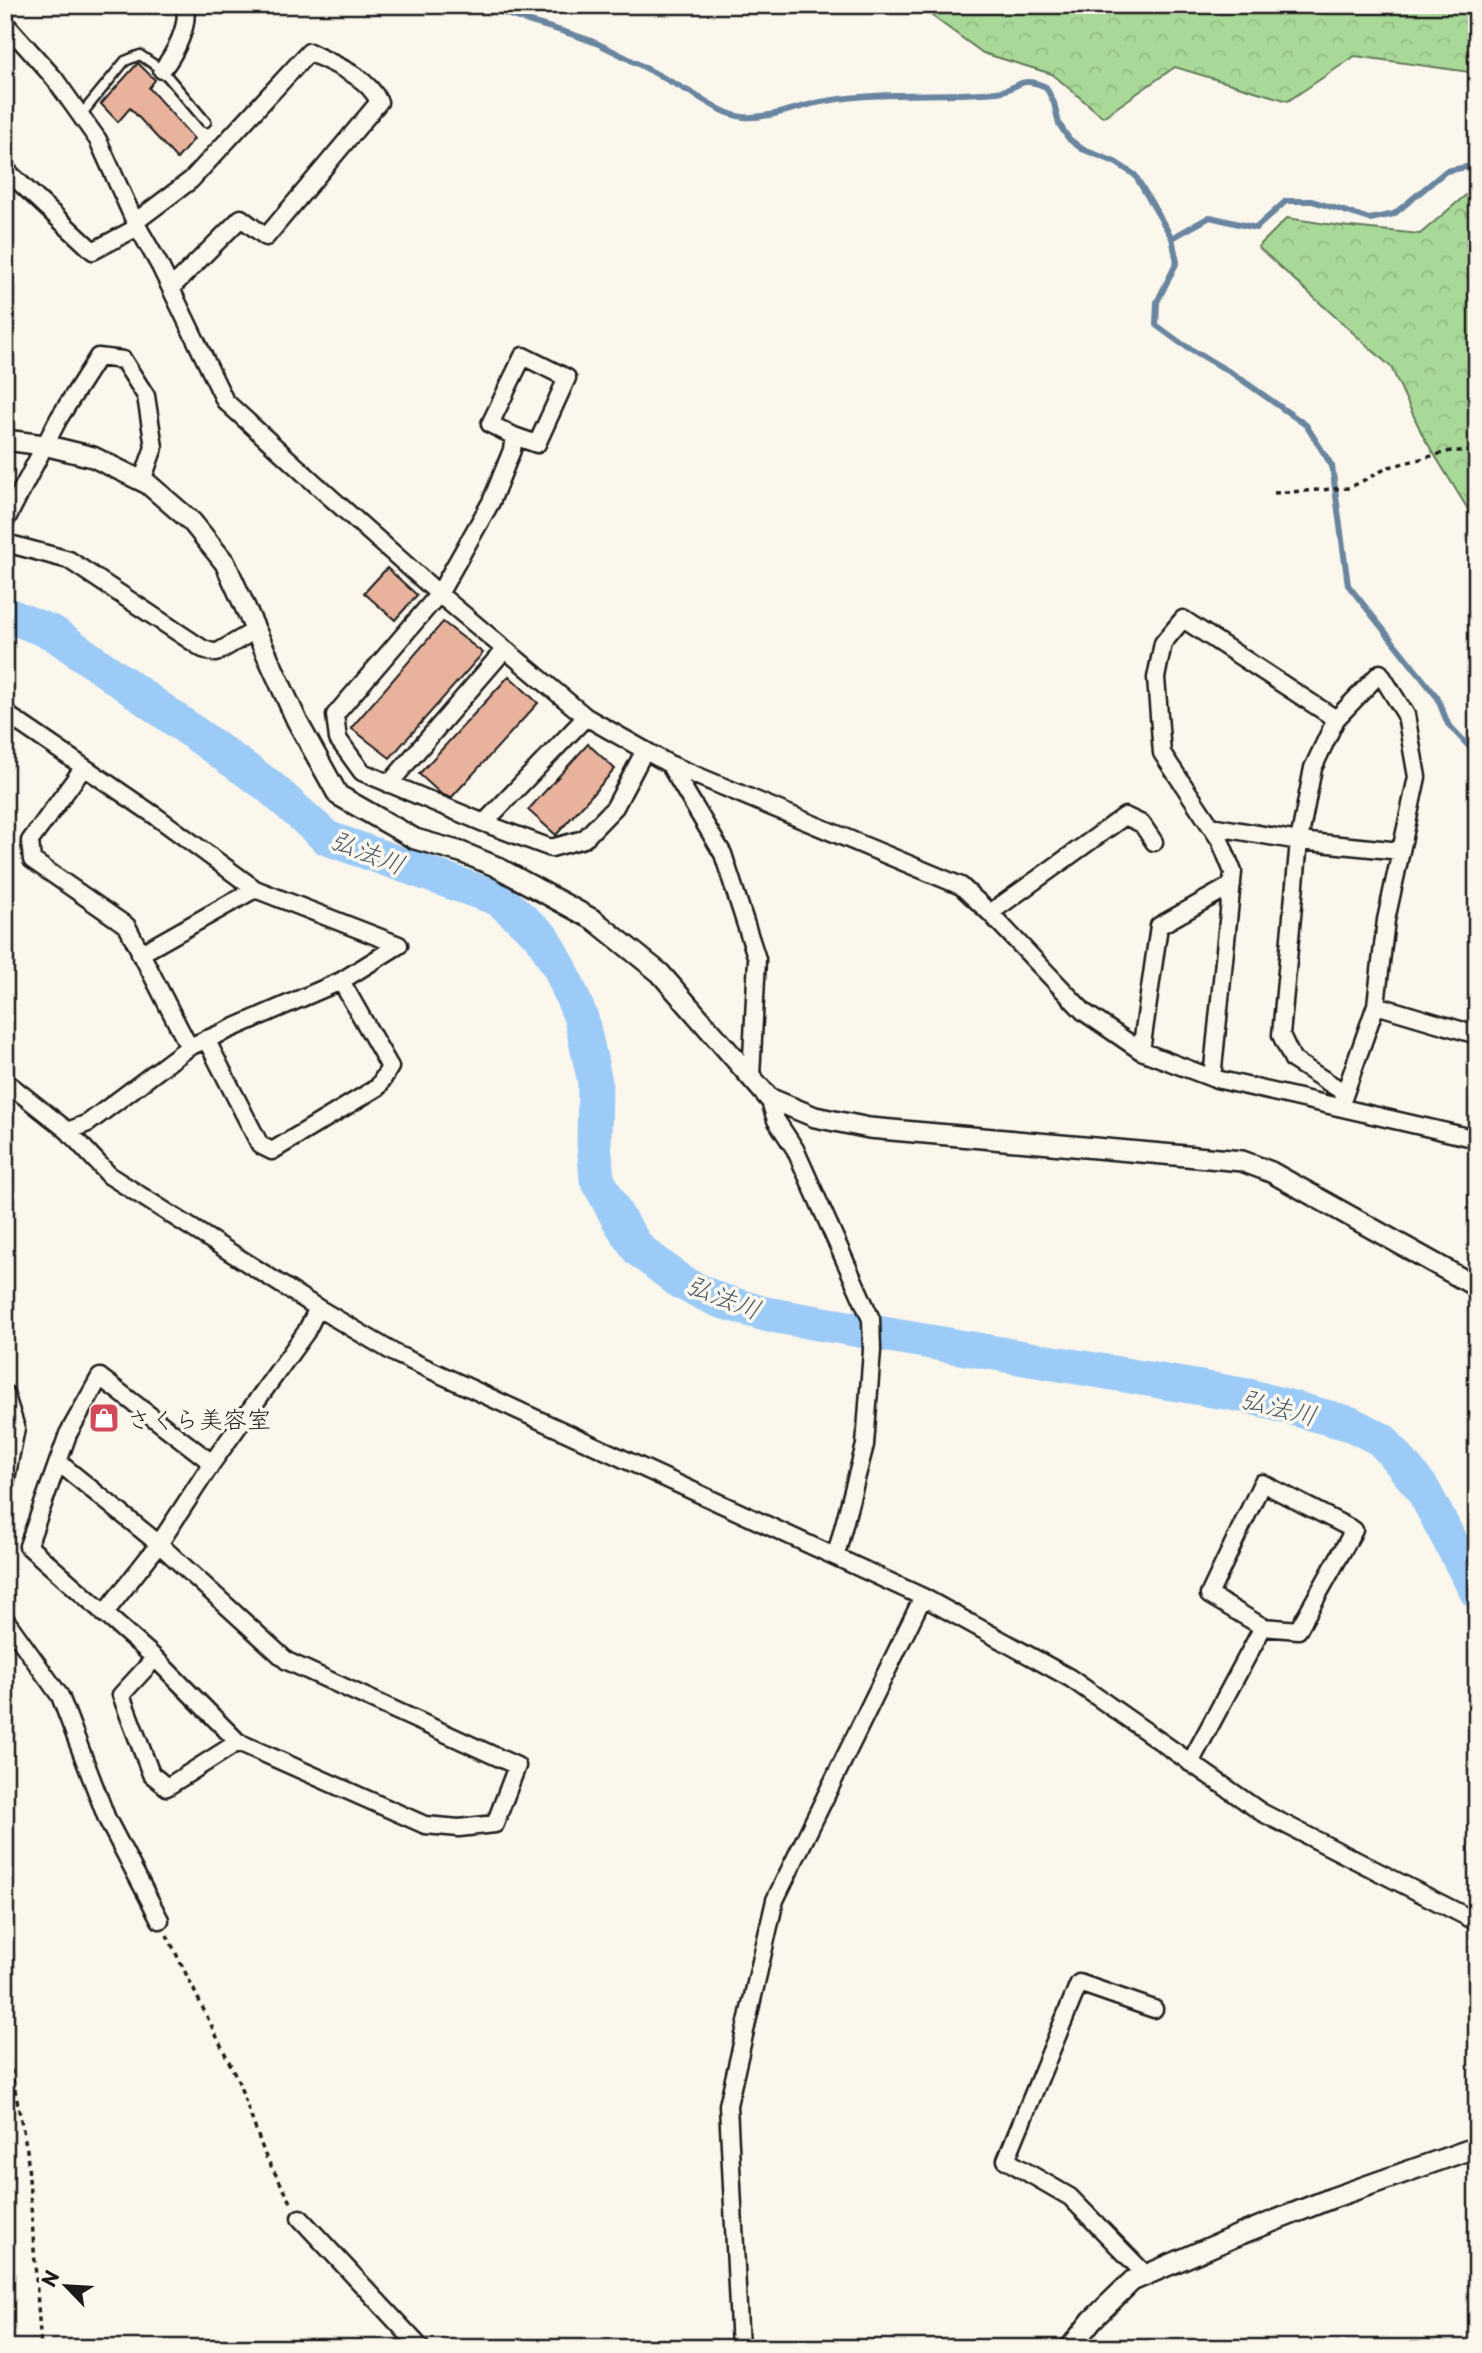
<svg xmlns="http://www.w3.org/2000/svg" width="1482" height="2353" font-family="'Playpen Sans','Klee One',sans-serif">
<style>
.forest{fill:url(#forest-crowns);stroke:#627a5a;stroke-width:2}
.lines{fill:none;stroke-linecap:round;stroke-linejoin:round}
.stream{stroke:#69859f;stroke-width:6}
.river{stroke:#9ccbf7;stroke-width:35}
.building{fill:#e8b29c;stroke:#1c1c1c;stroke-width:2}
.service-casing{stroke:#1c1c1c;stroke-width:13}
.minor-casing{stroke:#1c1c1c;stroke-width:21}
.tertiary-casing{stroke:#1c1c1c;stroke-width:24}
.path{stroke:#1c1c1c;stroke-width:3.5;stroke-dasharray:5 5;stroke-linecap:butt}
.service{stroke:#fbf7ec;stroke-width:8}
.minor{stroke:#fbf7ec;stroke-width:16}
.tertiary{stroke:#fbf7ec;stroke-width:19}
.labels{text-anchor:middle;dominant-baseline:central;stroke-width:7;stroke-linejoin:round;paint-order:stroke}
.poi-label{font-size:24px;fill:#1c1c1c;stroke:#fbf7ec;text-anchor:start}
.water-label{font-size:26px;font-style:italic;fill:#495969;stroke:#fbf7ec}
</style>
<defs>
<pattern id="forest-crowns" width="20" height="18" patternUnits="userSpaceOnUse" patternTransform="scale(1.75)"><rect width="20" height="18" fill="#a9d999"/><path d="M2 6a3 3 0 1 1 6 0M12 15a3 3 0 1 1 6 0" fill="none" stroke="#91ba83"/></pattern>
</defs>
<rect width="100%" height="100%" fill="#fbf7ec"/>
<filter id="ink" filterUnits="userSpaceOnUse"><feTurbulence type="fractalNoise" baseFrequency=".0143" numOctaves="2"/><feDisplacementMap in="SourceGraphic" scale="14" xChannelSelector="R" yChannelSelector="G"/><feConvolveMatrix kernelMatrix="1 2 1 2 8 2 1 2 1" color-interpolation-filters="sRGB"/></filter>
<g filter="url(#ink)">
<!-- forest -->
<path class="forest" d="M917 5H1477V73L1355 56 1288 101 1175 67 1103 117 1052 74 983 53Z
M1467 194H1477V524L1423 436 1391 367 1258 247 1287 218 1341 226 1420 234Z"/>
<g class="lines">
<!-- stream -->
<path class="stream" d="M485 5C520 22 560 28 596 43 628 57 659 76 690 92 706 101 725 115 743 117 772 119 799 105 827 101 883 91 940 97 997 92 1019 90 1018 74 1046 87L1054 103 1059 124 1069 139 1082 149 1115 162 1135 175 1172 238 1177 262 1157 302 1156 325 1182 344 1235 375 1306 425 1332 466 1348 585 1437 697 1448 724 1477 755
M1172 238 1210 217 1256 228 1286 201H1312L1370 219 1394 214 1446 171 1477 165"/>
<!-- river -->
<path class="river" d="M5 614 53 633 269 786 327 838 499 899 541 936 560 968 581 1018 595 1082 594 1143 597 1179 619 1220 639 1250 682 1283 718 1300 765 1314 1248 1396 1351 1424 1382 1440 1422 1488 1477 1592"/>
</g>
<!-- building -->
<path class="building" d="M138 63 155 80 149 88 194 139 177 159 130 108 118 122 101 104Z
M387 568 417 595 395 620 364 593Z
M443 622 483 653 390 758 351 728Z
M509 676 538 703 451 798 441 794 419 774Z
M588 744 615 769 556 835 528 810Z"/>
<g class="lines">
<!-- service casing -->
<g class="service-casing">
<path id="service" d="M80 116 125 61 140 55 162 70 206 122"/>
</g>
<!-- minor casing -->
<g class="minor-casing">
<path id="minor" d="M5 23 54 78 98 140 135 222 160 266 225 401 320 488 439 594 586 717 669 764 961 886 990 913 1084 1012 1141 1051 1212 1078 1477 1139
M162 70C174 55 191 24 184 5
M5 169 93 251 138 227
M135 222 191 180 309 52C333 64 368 76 379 102L266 237 241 218 171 288
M514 436 537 444 567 378 523 356 490 424 514 436 512 450 491 502 439 594 335 715 338 739 362 772 484 823 551 848 584 839 615 807 645 750
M5 522 59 418 98 357 123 360 146 396 154 447 142 481
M5 540 6 543 69 560 203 649 216 653 254 631
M5 713 157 817 255 889 399 945 341 981 189 1047 88 1123 68 1131
M1336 719 1313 768 1299 841 1281 1035 1293 1060 1345 1093
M669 764 723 854 757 959 751 1077
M84 767 30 841 32 860 127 926 189 1047
M389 784 505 649
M484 823 586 717
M1211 826 1299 841 1401 851
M990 913 1125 816 1142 824 1154 842
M140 954 255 889
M1376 1005 1477 1035
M206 1039 260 1145 272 1151 378 1087 390 1067 341 981
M1141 1051 1159 926 1232 885
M1212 1078 1233 872 1220 840 1162 753 1156 678 1163 643 1183 619 1336 719 1380 673 1406 715 1417 777 1386 920 1376 1005 1340 1107
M5 1081 68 1131 110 1176 318 1308 396 1354 923 1597 1070 1678 1261 1812 1477 1922
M769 1098 776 1120 795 1149 871 1319 872 1350 865 1445 836 1555
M5 1393 16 1428 5 1484
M58 1462 68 1434 100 1377 212 1463
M104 1614 159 1544 58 1462 28 1546 155 1658 238 1742 425 1825 459 1828 495 1824 517 1766 287 1661 159 1544 212 1463 306 1332 318 1308
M5 1619 60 1696 107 1819 160 1920
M155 1658 121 1695 151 1774 167 1787 238 1742
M1190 1763 1263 1627 1209 1595 1262 1483 1354 1530 1298 1630 1263 1627
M300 2218 421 2348
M1146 2275 1070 2197 1006 2160 1079 1983 1154 2009
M740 2348 728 2105 775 1900 923 1597"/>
</g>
<!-- tertiary casing -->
<g class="tertiary-casing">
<path id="tertiary" d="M5 440 44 445 93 457 148 484 192 522 225 563 297 721 338 795 415 839 461 852 495 866 594 920 660 973 769 1098 815 1117 869 1128 1242 1161 1271 1172 1477 1287
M1070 2348 1092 2320 1132 2281 1241 2234 1332 2198 1477 2147"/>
</g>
<!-- path -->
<path class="path" d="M1477 461 1474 499 1477 502
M1274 493 1349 488 1389 467 1451 451H1477
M167 1935 237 2078 265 2155 292 2204
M5 2040 27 2150 41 2348"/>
<!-- service -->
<use href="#service" class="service"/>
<!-- minor -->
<use href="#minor" class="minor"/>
<!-- tertiary -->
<use href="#tertiary" class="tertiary"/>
</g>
</g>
<!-- icons -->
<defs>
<g id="shop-square" transform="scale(1.575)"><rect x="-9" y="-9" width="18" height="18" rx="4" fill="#d1495b" stroke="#fbf7ec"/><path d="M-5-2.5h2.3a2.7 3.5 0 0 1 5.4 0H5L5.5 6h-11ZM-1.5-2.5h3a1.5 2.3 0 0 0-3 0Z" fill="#fff"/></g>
</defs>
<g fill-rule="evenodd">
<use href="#shop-square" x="104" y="1418"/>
</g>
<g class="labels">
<!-- poi labels -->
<g class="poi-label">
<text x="127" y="1418">さくら美容室</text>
</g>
<!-- water labels -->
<g class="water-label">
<text transform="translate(368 851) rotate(21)">弘法川</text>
<text transform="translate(724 1296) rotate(21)">弘法川</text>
<text transform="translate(1279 1406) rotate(14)">弘法川</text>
</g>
</g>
<!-- margin -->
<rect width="1482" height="2353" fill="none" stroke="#fbf7ec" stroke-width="28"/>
<rect x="14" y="14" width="1454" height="2325" fill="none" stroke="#1c1c1c" stroke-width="2.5" filter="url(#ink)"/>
<!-- north arrow -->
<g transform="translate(66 2286) rotate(295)" stroke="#fbf7ec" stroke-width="5" paint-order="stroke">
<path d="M0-5L12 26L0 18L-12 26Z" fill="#1c1c1c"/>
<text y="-10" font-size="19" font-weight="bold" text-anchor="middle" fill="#1c1c1c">N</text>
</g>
</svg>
